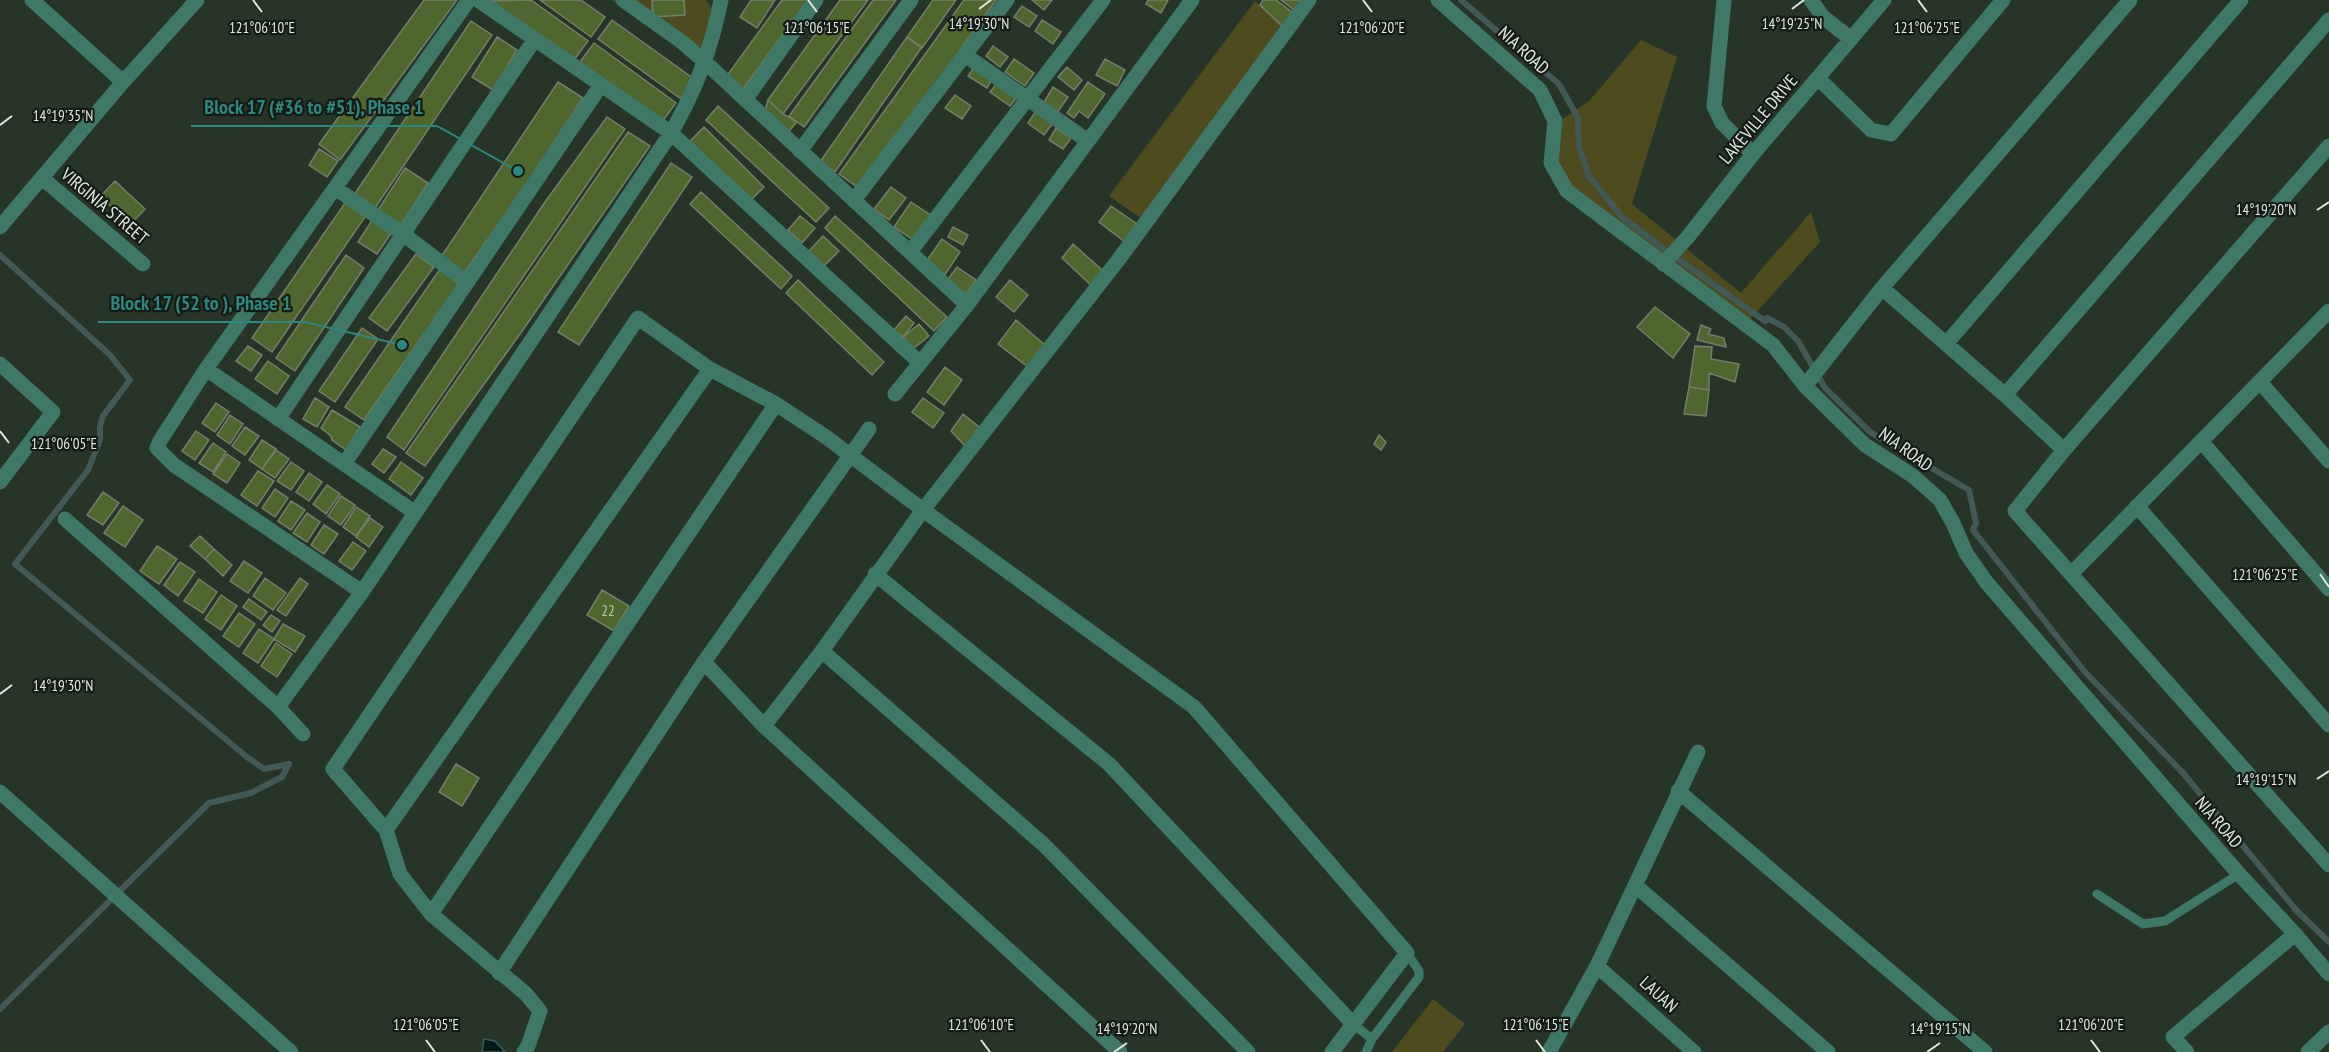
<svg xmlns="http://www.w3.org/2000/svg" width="2329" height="1052" font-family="'PT Sans Narrow',sans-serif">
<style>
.green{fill:#4e4b1e}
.water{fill:#001b1b;stroke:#435956;stroke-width:1.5}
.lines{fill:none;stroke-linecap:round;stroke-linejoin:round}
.stream{stroke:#435956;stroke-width:6}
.building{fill:#4f662e;stroke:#757e6b;stroke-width:1.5}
.service{stroke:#407867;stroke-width:9}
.minor{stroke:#407867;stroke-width:15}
.ticks{fill:none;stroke:#dfe9e1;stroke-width:2}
.labels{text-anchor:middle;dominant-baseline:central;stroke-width:4.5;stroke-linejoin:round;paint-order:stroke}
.number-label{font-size:15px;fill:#bbc8b4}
.street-label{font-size:18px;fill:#dfe9e1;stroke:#141a15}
.ticks-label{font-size:15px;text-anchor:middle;fill:#dfe9e1;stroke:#141a15;stroke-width:4.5;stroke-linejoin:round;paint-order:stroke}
.leader{fill:none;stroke:#2e877f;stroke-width:2}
.callout-dot{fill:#2e877f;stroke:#141a15;stroke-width:2}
.callout-label{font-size:20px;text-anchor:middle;font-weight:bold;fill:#2e877f;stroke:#141a15;stroke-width:4.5;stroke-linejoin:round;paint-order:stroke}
</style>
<rect width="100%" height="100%" fill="#263528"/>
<!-- green -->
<path class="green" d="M612 0H652L653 17 684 15V0H706L713 11 699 60Z
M1255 1 1283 27 1145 221 1109 196Z
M1641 40 1677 57 1632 204 1741 293 1811 212 1820 242 1741 329 1598 224 1564 182 1555 154 1554 125 1589 101Z
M1433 999 1465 1024 1443 1052H1392Z"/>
<!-- water -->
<path class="water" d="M484 1039 495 1041 505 1052H482Z"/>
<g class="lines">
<!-- stream -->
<path class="stream" d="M1461 0 1559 84 1578 118 1579 147 1588 175 1622 217 1664 249
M0 255 110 355 130 380 103 416 100 426V440L88 470 15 564 247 757 264 769 289 764 282 777 251 793 209 803 0 1009
M1678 259 1765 321 1767 318 1784 327 1798 341 1825 388 1870 432 1969 490 1976 523 1973 530 2085 672 2183 773 2296 910 2329 942"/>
</g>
<!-- building -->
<path class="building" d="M424 0H457L340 160 319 144Z
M531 0 588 41 574 60 491 1Z
M540 0H581L605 17 591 37Z
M652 0H684L685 15 653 17Z
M751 0H775L757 28 740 17Z
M782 0H808L743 89 726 77Z
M840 0H868L783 114 768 100Z
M873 0H896L804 127 789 116Z
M933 0H956L922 48 907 37Z
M964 0H996L860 189 839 174Z
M1032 0H1052L1044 10Z
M1148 0H1168L1161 13 1146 4Z
M1263 0H1276L1292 12 1283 27 1260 5Z
M1281 0H1303L1294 10Z
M1022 6 1037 16 1029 27 1014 17Z
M612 20 694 79 681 99 598 39Z
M1042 20 1061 32 1053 44 1035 31Z
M471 21 492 35 375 208 354 195Z
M497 37 517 50 493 90 472 77Z
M907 37 922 47 835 172 820 162Z
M594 43 676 103 662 122 579 63Z
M993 46 1008 57 1000 67 986 56Z
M1014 59 1034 73 1025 86 1005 72Z
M1105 59 1125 70 1117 86 1096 75Z
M975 66 993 78 987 88 968 76Z
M1067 67 1082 80 1074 90 1058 77Z
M558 82 583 98 528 182 462 276 439 260Z
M998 82 1018 96 1010 106 990 92Z
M1088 82 1105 94 1088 118 1079 111 1074 118 1067 113Z
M1053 87 1068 97 1057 113 1043 104Z
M955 95 971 106 962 119 945 108Z
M768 100 783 114 797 122 788 132 764 115Z
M718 106 829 208 816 222 706 120Z
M1036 111 1053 123 1044 135 1028 123Z
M607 117 625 129 404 450 387 437 545 202Z
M704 127 764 187 750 201 690 141Z
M1056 128 1071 138 1063 149 1049 140Z
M628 132 650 146 520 334 425 466 406 453Z
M319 149 338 161 327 177 309 165Z
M671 163 692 177 579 345 558 332Z
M405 168 428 183 401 225 378 210Z
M115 181 145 209 131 224 100 197Z
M891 187 906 198 889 220 874 209Z
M701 192 792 276 781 289 690 204Z
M911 202 932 216 915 241 894 227Z
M345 203 365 217 272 352 252 338Z
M1111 206 1137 224 1125 242 1099 222Z
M800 216 815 228 802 243 788 230Z
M835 216 947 317 934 331 825 228Z
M373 219 392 232 377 254 358 242Z
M953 227 968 235 963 245 948 237Z
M823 236 839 251 824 266 809 251Z
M942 239 960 252 944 276 925 263Z
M1073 244 1102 270 1092 286 1062 258Z
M416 254 434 267 387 331 369 318Z
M346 255 364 268 295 371 276 358Z
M957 267 976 280 965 296 946 282Z
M440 269 460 282 364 420 345 407Z
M798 280 884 362 872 375 786 293Z
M1010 280 1028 295 1014 312 996 297Z
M1655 307 1690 334 1673 358 1637 327Z
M906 316 914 323 903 337 894 330Z
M1016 320 1045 345 1028 367 998 344Z
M919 324 929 336 913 349 903 337Z
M1701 325 1711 329 1708 334 1724 338 1726 347 1697 340Z
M362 328 378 339 335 402 319 391Z
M248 346 262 355 251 371 236 361Z
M1695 346 1712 347 1711 359 1739 364 1735 382 1709 373V390L1689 387Z
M268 361 289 376 277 394 255 379Z
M945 367 962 380 944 405 927 392Z
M1689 387 1709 390 1706 416 1684 414Z
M315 398 329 407 317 427 303 419Z
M923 398 944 413 933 428 912 412Z
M216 403 229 412 215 432 202 423Z
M332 410 360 427 346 450 332 440 331 436 321 428Z
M963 414 979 427 966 447 951 431Z
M230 415 243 424 230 444 217 435Z
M245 427 259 436 245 455 232 446Z
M196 431 209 440 195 460 182 451Z
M1379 435 1386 442 1381 450 1374 444Z
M262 440 276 449 262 469 249 460Z
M213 443 226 452 213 472 199 463Z
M383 449 396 457 384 473 372 464Z
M276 450 289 459 275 478 262 469Z
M227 454 240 463 227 483 213 474Z
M291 462 304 471 291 490 277 481Z
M401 462 423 478 411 495 389 479Z
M258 471 274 481 257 506 241 495Z
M309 473 322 482 309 501 296 492Z
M327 485 340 494 326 514 313 504Z
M275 489 288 498 275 517 262 508Z
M103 492 119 503 103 525 87 515Z
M341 496 355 505 341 525 328 516Z
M291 501 305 510 291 530 278 521Z
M123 506 143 520 125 547 104 533Z
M356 507 370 516 356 536 343 527Z
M307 513 320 522 307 542 293 533Z
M370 518 383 527 369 547 356 537Z
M324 525 338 534 324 554 311 545Z
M200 536 214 549 205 559 190 546Z
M353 542 366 551 352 570 339 561Z
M157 546 177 559 159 584 140 571Z
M214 549 232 565 223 576 205 559Z
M244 561 262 573 248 593 230 581Z
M180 562 195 572 178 596 164 585Z
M265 578 286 593 273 610 253 596Z
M300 578 308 584 286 616 277 610Z
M199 579 217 592 203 613 184 601Z
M602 590 629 606 614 631 587 615Z
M221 595 237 606 221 630 205 619Z
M249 599 267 612 261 620 243 607Z
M239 613 255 624 239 647 223 636Z
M271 615 280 621 272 632 263 625Z
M283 624 305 636 295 652 274 639Z
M259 629 274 639 258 663 243 653Z
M276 643 292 654 277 677 261 666Z
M456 764 479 778 462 806 439 792Z"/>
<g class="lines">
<!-- service -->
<path class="service" d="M2097 894 2143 924 2165 921 2239 874
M1353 1024 1372 1039
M1366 1052 1372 1039 1419 977V971L1407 953"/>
<!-- minor -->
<path class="minor" d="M32 0 123 82
M478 0 671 133 920 363
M623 0 682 42 705 62 967 305
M1438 0 1540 90 1555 121 1551 163 1567 191 1773 345 1805 386 1865 445 1913 476 1940 500 1953 523 1966 553 1987 583 2239 874 2295 934 2329 974
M1724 0 1714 106 1722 123 1753 154
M1811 0 1823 17 1851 39
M965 55 1088 141
M1818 78 1871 130 1891 134 2003 0
M745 100 816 0
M2329 146 2064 450 2015 511 2329 865
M800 151 911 0
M42 178 143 264
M335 188 403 234 467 282
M854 200 1007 0
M0 227 123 82 197 0
M910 252 1103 0
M1663 264 1687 238 1753 154 1884 0
M1882 288 2005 395 2064 450
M1946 344 2241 0
M0 364 53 412 0 482
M206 369 414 512
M2260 382 2329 461
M1805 386 1882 288 2130 0
M895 394 967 305 1192 0
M2005 395 2329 20
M278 419 535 39
M2201 441 2329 589
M344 464 601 85
M2137 506 2329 725
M65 519 278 707 303 734
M875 574 1109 764 1353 1024
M2071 574 2329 311
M362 592 174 465 157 448 160 441 206 369 469 0
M822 651 1043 844 1248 1052
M704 662 764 726 1120 1052
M278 707 362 592 671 133C696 89 711 50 721 0
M764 726 822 651 923 510 1119 259 1309 0
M1678 791 1985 1052
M0 792 291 1052
M386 830 710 369
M1636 886 1828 1052
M431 914 776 404
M1597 966 1694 1052
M499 973 704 662 869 429
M524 1052 528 1046 540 1011 526 994 431 914 400 874 386 830 333 769 638 318 710 369 776 404 826 437 923 510 1194 707 1407 953 1332 1052
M1549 1052 1597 966 1698 752
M2187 1052 2173 1037 2295 934
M2308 1052 2329 1032"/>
</g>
<!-- ticks -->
<path class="ticks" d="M253 0 262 12M808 0 817 12M1363 0 1372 12M1918 0 1927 12M979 9 991 0M1792 9 1804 0M0 125 12 116M2317 210 2329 202M0 431 9 443M2320 574 2329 587M0 694 12 685M2317 779 2329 771M426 1040 435 1052M981 1040 990 1052M1536 1040 1545 1052M2091 1040 2100 1052M1114 1052 1127 1043M1927 1052 1940 1043"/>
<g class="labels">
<!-- number labels -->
<g class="number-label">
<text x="608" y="610">22</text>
</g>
<!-- street labels -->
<g class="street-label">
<text transform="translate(1524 50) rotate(42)">NIA ROAD</text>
<text transform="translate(1758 119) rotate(-50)">LAKEVILLE DRIVE</text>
<text transform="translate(105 206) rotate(40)">VIRGINIA STREET</text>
<text transform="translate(1906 449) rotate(36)">NIA ROAD</text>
<text transform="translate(2219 822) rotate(49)">NIA ROAD</text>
<text transform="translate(1659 994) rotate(42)">LAUAN</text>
</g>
</g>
<g class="ticks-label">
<text x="1792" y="29">14°19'25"N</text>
<text x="979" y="29">14°19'30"N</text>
<text x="817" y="33">121°06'15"E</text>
<text x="1927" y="33">121°06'25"E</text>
<text x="262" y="33">121°06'10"E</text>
<text x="1372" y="33">121°06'20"E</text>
<text x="63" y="121">14°19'35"N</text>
<text x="2266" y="215">14°19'20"N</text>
<text x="64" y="449">121°06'05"E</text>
<text x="2265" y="580">121°06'25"E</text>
<text x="63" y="691">14°19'30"N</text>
<text x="2266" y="785">14°19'15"N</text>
<text x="426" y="1030">121°06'05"E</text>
<text x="981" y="1030">121°06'10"E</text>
<text x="1536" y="1030">121°06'15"E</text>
<text x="2091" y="1030">121°06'20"E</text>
<text x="1127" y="1034">14°19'20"N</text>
<text x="1940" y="1034">14°19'15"N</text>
</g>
<!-- callouts -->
<path class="leader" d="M518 171L437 126H191M402 345L305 322H98"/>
<g class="callout-dot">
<circle cx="518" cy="171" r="6"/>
<circle cx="402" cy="345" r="6"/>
</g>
<g class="callout-label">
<text x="314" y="114">Block 17 (#36 to #51), Phase 1</text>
<text x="201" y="310">Block 17 (52 to ), Phase 1</text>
</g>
</svg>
